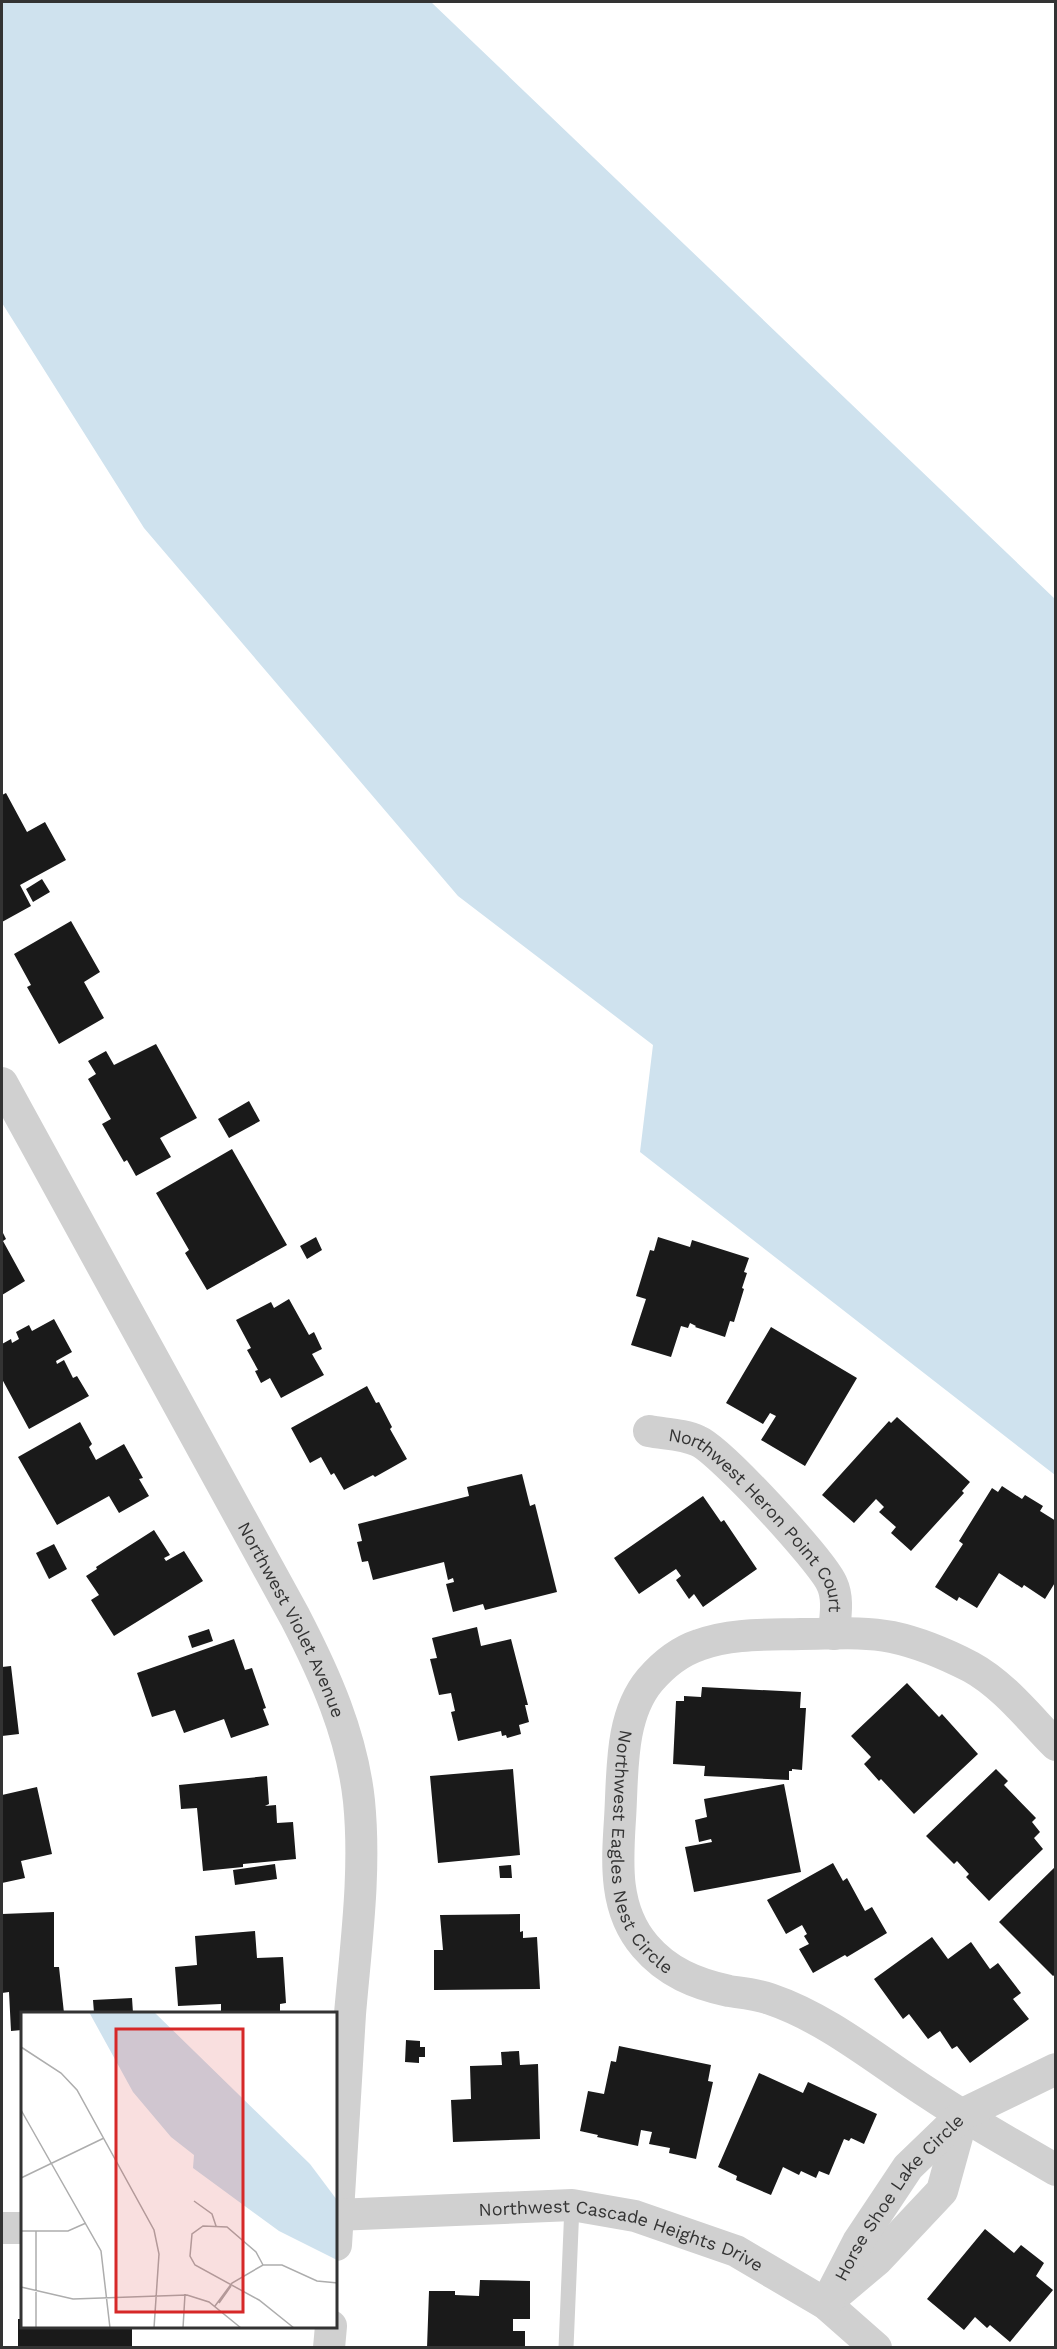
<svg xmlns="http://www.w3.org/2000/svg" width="1057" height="2349" font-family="'Work Sans',sans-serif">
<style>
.water{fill:#cfe2ee}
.building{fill:#1a1a1a}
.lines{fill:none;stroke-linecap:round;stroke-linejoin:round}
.lane{stroke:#d0d0d0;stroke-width:15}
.street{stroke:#d0d0d0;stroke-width:32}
.labels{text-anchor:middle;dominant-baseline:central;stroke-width:6;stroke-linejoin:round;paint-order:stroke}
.street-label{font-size:18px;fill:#333;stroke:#fff}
.inset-road{fill:none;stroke:#adadad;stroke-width:1.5}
.view{fill:#d62828;fill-opacity:0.15;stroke:#d62828;stroke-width:3}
.inset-edge{fill:none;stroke:#333;stroke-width:3}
</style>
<rect width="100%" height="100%" fill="#fff"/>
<!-- water -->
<path class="water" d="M2 2H431L1055 599V1475L640 1152 653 1045 458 896 144 528 2 303Z"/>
<!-- building -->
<path class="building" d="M6 793 27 832 45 822 66 860 20 885 31 906 2 922V795Z
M42 879 50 892 33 902 26 889Z
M71 921 100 972 84 982 104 1018 59 1044 27 987 31 985 14 954Z
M156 1044 197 1118 160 1138 171 1157 136 1176 127 1160 124 1162 102 1124 111 1119 88 1079 96 1074 88 1061 106 1051 114 1065Z
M249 1101 260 1121 229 1138 218 1119Z
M232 1149 287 1245 207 1290 185 1253 189 1250 156 1193Z
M2 1231 6 1239 3 1241 25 1281 2 1295Z
M316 1237 322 1250 307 1259 300 1246Z
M658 1237 690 1247 692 1240 749 1258 744 1272 747 1273 742 1288 744 1289 734 1322 730 1321 725 1337 695 1327 696 1326 690 1323 688 1328 681 1326 671 1357 631 1345 646 1299 636 1296 650 1250 654 1251Z
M289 1299 309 1335 314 1332 322 1349 312 1354 324 1375 281 1398 270 1378 261 1383 255 1371 258 1370 247 1350 251 1348 236 1320 271 1302 274 1308Z
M54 1319 72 1352 56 1361 57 1364 64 1360 73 1378 77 1376 89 1396 29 1429 2 1379V1344L11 1339 12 1343 19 1339 16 1332 29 1325 32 1331Z
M771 1327 857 1378 805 1466 761 1440 776 1416 770 1413 763 1424 726 1403Z
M367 1386 376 1403 379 1402 392 1427 390 1429 407 1459 375 1477 373 1475 344 1490 334 1473 331 1475 321 1457 310 1463 291 1428Z
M897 1417 970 1482 962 1491 964 1493 911 1551 891 1533 896 1527 879 1512 884 1507 876 1499 854 1523 822 1495 889 1421 891 1423Z
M80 1422 92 1444 89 1447 96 1460 124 1444 143 1478 139 1479 149 1496 119 1513 109 1496 57 1525 18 1457Z
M522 1474 530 1506 535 1504 557 1592 485 1610 483 1604 453 1612 446 1584 454 1582 453 1578 448 1580 444 1562 373 1580 368 1561 362 1562 357 1542 362 1541 358 1524 469 1496 467 1487Z
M1002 1486 1022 1499 1025 1495 1043 1506 1040 1511 1056 1521V1581L1045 1599 1024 1585 1022 1588 999 1573 977 1608 959 1597 957 1601 935 1587 963 1544 959 1541 992 1488 998 1492Z
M703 1496 721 1522 724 1520 757 1569 703 1607 694 1594 689 1599 676 1580 681 1576 676 1569 639 1594 614 1558Z
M154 1530 170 1555 164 1558 166 1561 184 1551 203 1581 114 1636 91 1600 99 1595 86 1576 97 1569 96 1567Z
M54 1544 67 1569 49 1579 36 1553Z
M477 1627 481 1646 511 1639 528 1705H525L529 1722 519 1725 521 1734 507 1738 506 1735 502 1736 501 1731 458 1741 451 1712 455 1711 451 1693 439 1695 430 1659 437 1658 432 1638Z
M209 1629 213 1641 192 1648 188 1636Z
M234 1639 245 1670 252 1668 266 1708 263 1709 269 1725 231 1738 224 1719 184 1733 175 1710 152 1717 137 1673Z
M11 1666 19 1734 2 1736V1667Z
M907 1683 939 1717 942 1714 978 1754 914 1814 881 1779 879 1781 864 1764 871 1757 851 1736Z
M702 1687 801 1692 800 1708H806L802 1770 792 1769V1771H789V1780L704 1776 705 1766 673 1764 676 1701H684V1696L701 1697Z
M513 1769 520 1855 438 1863 430 1776Z
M996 1769 1008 1781 1004 1785 1036 1818 1032 1822 1040 1832 1034 1838 1043 1849 989 1901 966 1877 969 1874 957 1861 954 1864 926 1836Z
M267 1776 269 1804 265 1806 276 1805 277 1823 293 1822 296 1859 243 1864V1867L203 1871 197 1808 181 1809 179 1785Z
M784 1784 801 1872 694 1892 685 1847 712 1842 711 1839 699 1842 695 1820 707 1817 704 1799Z
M37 1787 52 1854 21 1861 25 1878 2 1883V1795Z
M833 1863 843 1881 847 1878 865 1911 872 1907 887 1933 847 1957 845 1955 813 1973 799 1949 809 1944 804 1936 807 1934 802 1925 786 1934 767 1900Z
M275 1864 277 1879 235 1885 233 1870Z
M511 1865 512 1878H500L499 1866Z
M1056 1866V1974L1053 1976 999 1922Z
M54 1912V1967H59L64 2013H22V2030L11 2031 9 1992 2 1993V1914Z
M520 1914V1932L523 1931V1938L537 1937 540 1989 434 1990V1950H443L440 1915Z
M255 1931 257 1958 283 1957 286 2003 280 2004V2013H221V2004L178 2006 175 1967 197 1965 195 1936Z
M932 1937 948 1959 971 1942 990 1969 998 1963 1021 1993 1013 1999 1029 2019 970 2063 957 2046 952 2049 940 2031 928 2039 909 2014 903 2019 874 1979Z
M132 1998 133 2013H94L93 2000Z
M406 2040 420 2041V2047H425V2057H419V2063L405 2062Z
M619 2046 711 2065 708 2081 713 2082 696 2159 669 2153 670 2148 649 2144 652 2132 641 2130 638 2146 597 2137 598 2135 580 2131 588 2091 604 2094 611 2061 616 2062Z
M519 2051 520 2065 538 2064 540 2139 453 2142 451 2100 471 2099 470 2066 502 2065 501 2052Z
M759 2073 803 2093 808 2082 877 2114 864 2144 851 2138 849 2141 844 2139 829 2175 819 2171 816 2178 801 2171 799 2175 783 2167 771 2195 736 2180 737 2176 718 2167Z
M985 2229 1014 2253 1021 2245 1044 2263 1036 2276 1053 2290 1010 2342 990 2325 987 2328 975 2317 964 2330 927 2299Z
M480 2280 530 2281V2319H513V2331H525V2348H427L429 2291H455V2295L479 2296Z
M18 2319H22V2326H132V2348H18Z"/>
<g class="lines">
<!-- lane -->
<path class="lane" d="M566 2348 572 2205"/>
<!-- street -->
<g class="street">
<path id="s1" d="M2 1083 295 1617C325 1675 352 1735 359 1801 366 1872 356 1943 350 2014 345 2091 341 2168 336 2245"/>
<path id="s2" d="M649 1431C664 1434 684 1434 698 1441 720 1450 822 1561 832 1584 839 1599 835 1618 834 1634"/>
<path id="s3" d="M1056 1745C1030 1719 1004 1685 971 1667 946 1654 920 1643 892 1637 862 1631 832 1634 801 1634 768 1635 732 1633 699 1645 681 1651 663 1665 650 1680 619 1717 623 1774 620 1819 617 1864 614 1910 645 1946 667 1972 696 1984 729 1991 743 1993 756 1994 770 1999 829 2019 879 2062 931 2095 971 2122 1014 2145 1056 2170"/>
<path id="s4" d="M336 2215 572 2205 635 2216 736 2251 826 2304 876 2348"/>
<path d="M2 2228H22"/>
<path d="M839 2292 877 2260 942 2191 963 2115"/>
<path id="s5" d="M826 2304 858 2242 908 2167 963 2114 1056 2069"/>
<path d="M329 2348 331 2326"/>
</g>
</g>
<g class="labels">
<!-- street labels -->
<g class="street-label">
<text stroke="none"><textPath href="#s2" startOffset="148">Northwest Heron Point Court</textPath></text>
<text stroke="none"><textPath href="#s1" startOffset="610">Northwest Violet Avenue</textPath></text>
<text stroke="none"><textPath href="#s3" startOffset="640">Northwest Eagles Nest Circle</textPath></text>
<text stroke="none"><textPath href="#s5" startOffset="130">Horse Shoe Lake Circle</textPath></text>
<text stroke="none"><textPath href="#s4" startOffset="290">Northwest Cascade Heights Drive</textPath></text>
</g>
</g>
<!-- overview -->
<g transform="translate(21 2012)">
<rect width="316" height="316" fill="#fff"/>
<path d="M68 0H133L289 152 316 188V248L258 219 172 156 173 143 150 125 112 80Z" fill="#cfe2ee"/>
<path class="inset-road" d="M0 35 40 61 56 78 133 218 138 242 133 316M0 98 80 239 89 316M0 166 83 126M173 189 191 202 195 214M0 219H47L65 211M15 219V316M242 253 235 240 206 215 182 214 171 222 169 244 174 253 238 288 273 316M0 275 52 287 166 283 188 290 220 316M198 291 210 274M194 294 211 271 242 253H261L296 269 317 271M162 316 164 282"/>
<path class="view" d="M95 17H222V300H95Z"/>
<rect width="316" height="316" class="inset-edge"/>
</g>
<!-- border -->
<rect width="1057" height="2349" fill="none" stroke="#333333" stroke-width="6"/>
</svg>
